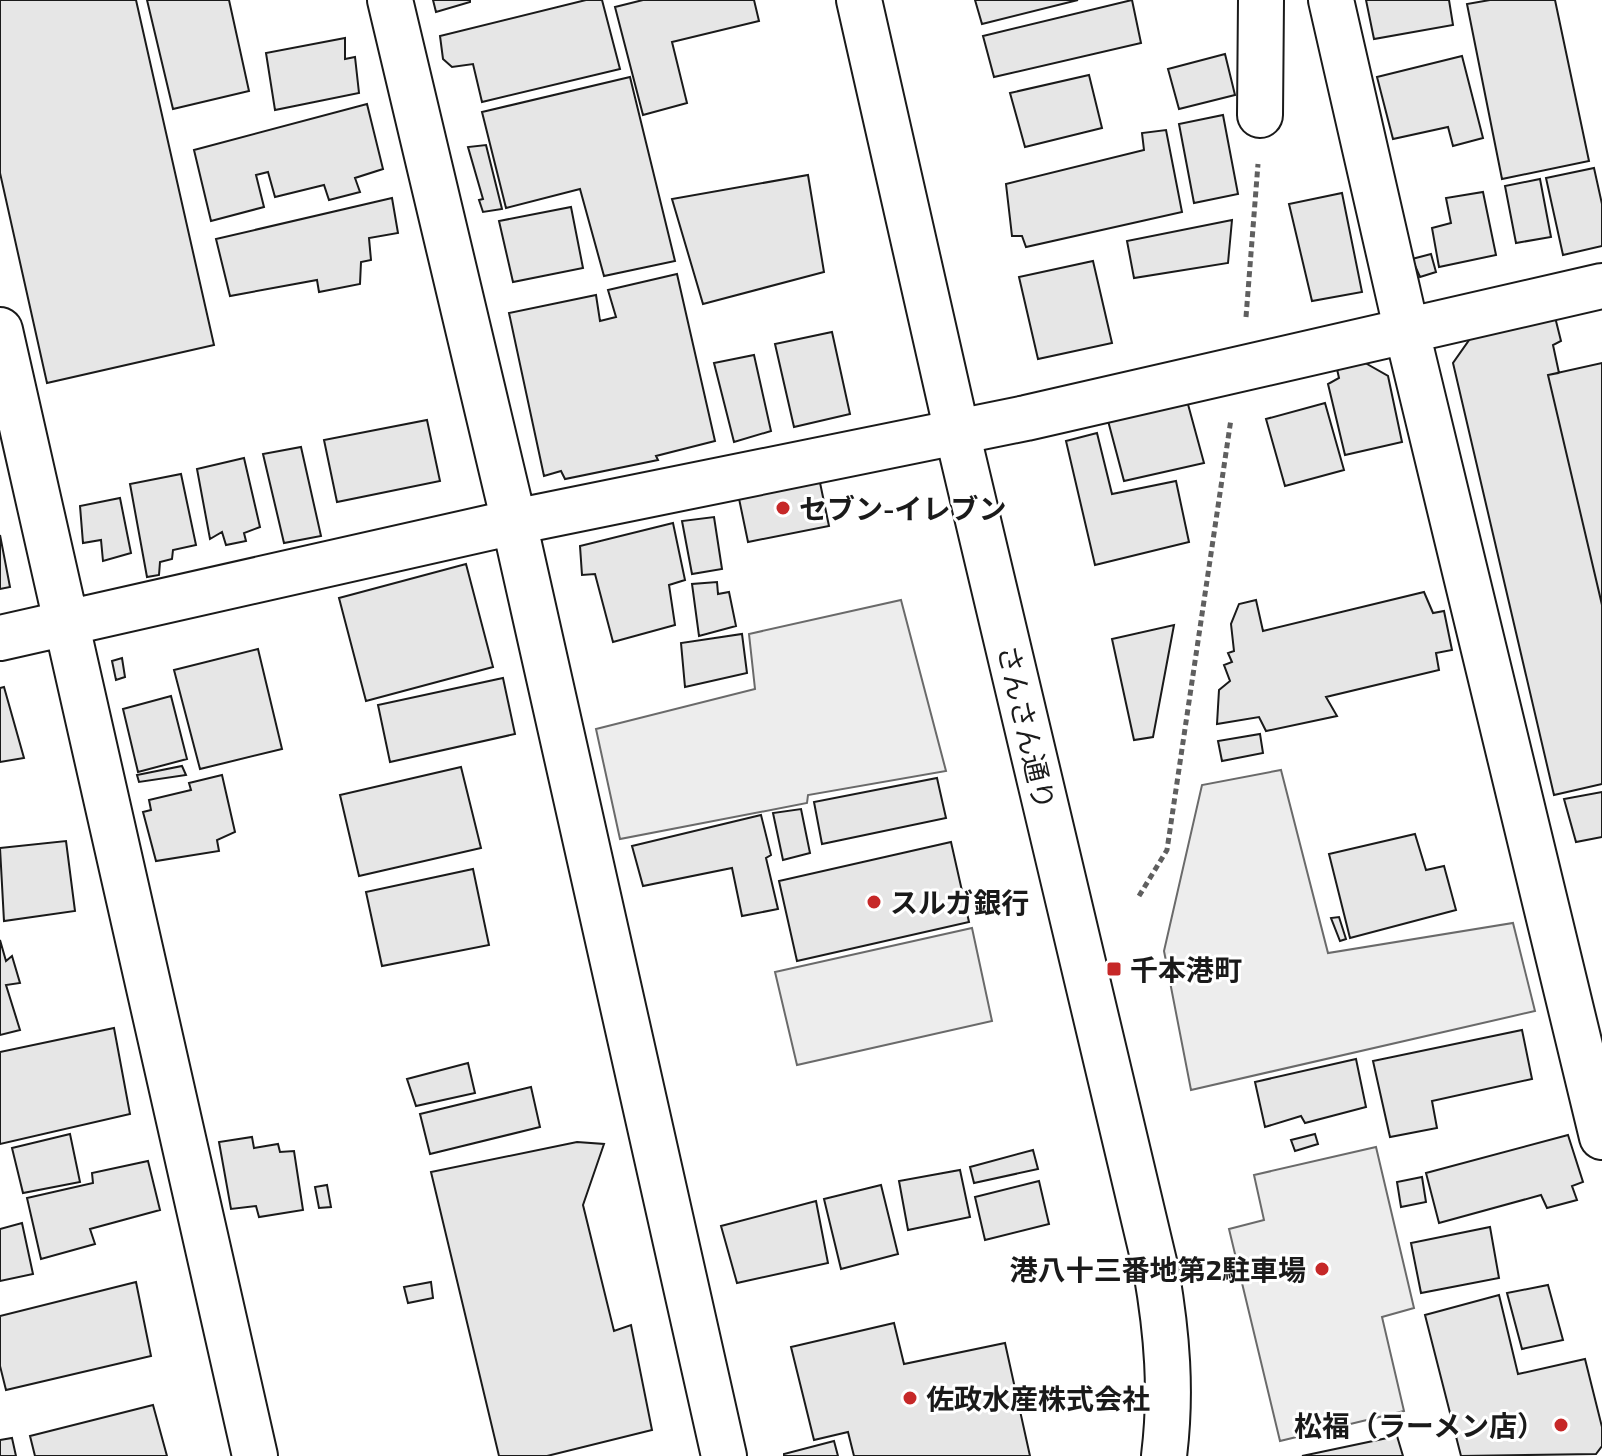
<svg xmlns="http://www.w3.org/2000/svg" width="1602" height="1456" font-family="'Exo 2','Noto Sans JP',sans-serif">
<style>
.built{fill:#ededed;stroke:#6a6a6a;stroke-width:2}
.building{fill:#e6e6e6;stroke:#1a1a1a;stroke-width:2}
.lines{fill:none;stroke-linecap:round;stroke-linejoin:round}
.minor-casing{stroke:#1a1a1a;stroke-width:48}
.major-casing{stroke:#1a1a1a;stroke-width:48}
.path{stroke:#5f5f5f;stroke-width:5;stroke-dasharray:6 4;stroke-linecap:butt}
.minor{stroke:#fff;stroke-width:44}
.major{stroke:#fff;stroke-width:44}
.poi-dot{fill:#c62828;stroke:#fff;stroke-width:3}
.labels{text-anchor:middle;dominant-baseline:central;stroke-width:6;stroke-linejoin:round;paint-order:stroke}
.poi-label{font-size:28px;font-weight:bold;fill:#1a1a1a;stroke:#fff;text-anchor:start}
.street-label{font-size:28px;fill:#1a1a1a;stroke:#fff}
</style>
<rect width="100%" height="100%" fill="#fff"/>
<!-- built -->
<path class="built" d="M901 600 946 771 808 795 807 803 620 839 596 729 755 689 749 634Z
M1281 770 1328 953 1513 923 1535 1011 1191 1090 1164 951 1202 785Z
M972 928 992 1021 797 1065 775 972Z
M1376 1147 1414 1308 1382 1317 1404 1411 1280 1441 1229 1229 1264 1220 1254 1175Z"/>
<!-- building -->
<path class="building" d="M0 0H136L214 345 47 383 0 173Z
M147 0H229L249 91 173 109Z
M433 0H470V2L436 12Z
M586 0H602L620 69 482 102 473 64 452 67 443 59 440 36Z
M643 0H754L759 21 672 42 687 103 643 115 615 7Z
M975 0H1078L982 24Z
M1132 0 1141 43 994 77 983 36Z
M1366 0H1449L1453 25 1374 39Z
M1490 0H1555L1589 161 1502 179 1467 4Z
M345 38V59L355 57 359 93 275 110 266 53Z
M1225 54 1235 95 1179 109 1168 69Z
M1462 56 1483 138 1453 146 1448 127 1393 139 1377 77Z
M1089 75 1102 128 1025 147 1010 93Z
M630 77 675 261 604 276 580 189 506 208 482 112Z
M367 104 383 169 355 178 360 192 329 200 324 185 275 197 268 172 256 175 264 207 211 221 194 150Z
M1223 115 1238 194 1194 203 1179 124Z
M1166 130 1182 212 1026 247 1022 236H1012L1006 184 1144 150 1142 133Z
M486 145 502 209 483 212 479 200 483 199 468 147Z
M1594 168 1602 204V246L1563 255 1546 178Z
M808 175 824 272 703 304 672 199Z
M1540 179 1551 237 1516 243 1505 186Z
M1483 192 1496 255 1439 267 1432 228 1451 223 1446 198Z
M1342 193 1362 292 1312 301 1289 204Z
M392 198 398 233 369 238 371 260 361 262 360 284 319 292 317 280 230 296 216 239Z
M571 207 583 268 513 282 499 221Z
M1232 220 1228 263 1134 278 1127 241Z
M1431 254 1436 272 1420 277 1412 259Z
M1093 261 1112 343 1038 359 1019 277Z
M677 274 715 441 656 456 658 460 565 479 561 471 544 476 509 313 596 295 600 321 616 317 608 290Z
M1555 317 1561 341 1553 345 1559 373 1548 375 1602 605V784L1554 795 1453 363 1472 336Z
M832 332 850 414 794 427 775 344Z
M754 355 771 431 734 442 714 363Z
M1360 360 1388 376 1402 442 1345 455 1328 384 1339 378 1337 369Z
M1602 363V605L1548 375Z
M1186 397 1204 463 1124 481 1107 417Z
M1325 403 1344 470 1285 486 1266 419Z
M427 420 440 481 337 502 324 440Z
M1097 433 1112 494 1176 481 1189 542 1095 565 1066 441Z
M301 447 321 536 284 543 263 454Z
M244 458 260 527 244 533 246 541 226 545 222 532 210 539 197 469Z
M818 473 829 526 748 542 737 489Z
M181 474 196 545 173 550 172 559 160 562 159 575 147 577 130 484Z
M120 498 131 553 103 561 101 540 83 543 80 506Z
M714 517 722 569 692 574 682 521Z
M673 523 685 580 669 585 675 625 613 642 595 574 582 575 580 546Z
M0 535 10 587 0 589Z
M466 564 493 667 366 701 339 598Z
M717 582 718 594 729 592 736 626 699 636 692 584Z
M1424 592 1433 613 1444 611 1452 650 1436 653 1439 670 1326 697 1337 716 1266 731 1259 717 1217 724 1219 690 1230 681 1224 665 1232 662 1228 653 1234 651 1231 624 1239 604 1256 600 1263 631Z
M1174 625 1153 737 1134 740 1112 639Z
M742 634 747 673 685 687 681 643Z
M258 649 282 749 200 769 174 670Z
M122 658 125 677 116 680 112 661Z
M503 678 515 734 390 762 378 705Z
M4 687 24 758 0 762V688Z
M171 696 187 759 138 772 123 709Z
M1260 734 1263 753 1222 761 1218 741Z
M182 766 186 775 139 782 137 775Z
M461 767 481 848 359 876 340 795Z
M222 775 235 832 217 840 219 851 156 861 143 812 151 810 149 800 191 790 189 783Z
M937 778 946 818 822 844 814 802Z
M1602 792V837L1576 842 1564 799Z
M801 809 810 853 783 860 773 813Z
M761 815 771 855 766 858 778 909 742 916 732 868 643 886 632 846Z
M1415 834 1426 870 1444 866 1456 910 1350 938 1329 854Z
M66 841 75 911 4 921 0 848Z
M951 842 969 922 797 961 779 881Z
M473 869 489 945 382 966 366 892Z
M1339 917 1346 939 1340 941 1331 918Z
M0 940 6 961 12 956 20 983 6 985 20 1030 0 1035Z
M114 1028 130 1114 0 1144V1052Z
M1522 1030 1532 1079 1432 1101 1437 1128 1390 1137 1373 1061Z
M1356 1059 1366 1107 1305 1123 1301 1116 1265 1127 1255 1082Z
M468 1063 475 1093 416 1106 407 1079Z
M531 1087 540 1127 430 1154 420 1114Z
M70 1134 80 1182 23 1193 12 1148Z
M1315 1134 1318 1144 1295 1151 1291 1140Z
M1568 1135 1583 1182 1572 1186 1577 1200 1547 1208 1541 1195 1439 1223 1426 1173Z
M252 1137 254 1148 278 1144 280 1152 294 1151 303 1210 259 1217 256 1206 231 1209 219 1142Z
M577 1142 604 1144 583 1205 614 1331 631 1325 652 1430 547 1456H499L431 1172Z
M1033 1150 1038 1169 974 1183 970 1167Z
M148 1161 160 1210 90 1229 95 1244 41 1259 27 1198 93 1183 92 1173Z
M960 1170 970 1217 908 1230 899 1181Z
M1422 1177 1426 1202 1401 1207 1397 1182Z
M1039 1181 1049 1224 985 1240 975 1197Z
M327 1185 331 1207 319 1208 315 1187Z
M881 1185 898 1254 841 1269 824 1199Z
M816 1201 828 1263 737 1283 721 1226Z
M22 1223 33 1274 0 1281V1229Z
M1490 1227 1499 1278 1421 1293 1411 1243Z
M136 1282 151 1356 6 1390 0 1366V1316Z
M431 1282 433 1298 408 1303 404 1287Z
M1548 1285 1563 1340 1522 1349 1507 1293Z
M1499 1295 1518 1374 1585 1359 1602 1427V1446L1596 1454 1461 1456 1425 1315Z
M894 1323 904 1364 1005 1343 1030 1456H854L848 1432 814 1440 791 1347Z
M153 1405 167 1456H35L30 1436Z
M1397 1436 1403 1456H1302Z
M12 1438 16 1456H0V1440Z
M834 1441 838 1456H784V1454Z"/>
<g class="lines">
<!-- minor casing -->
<g class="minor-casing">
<path id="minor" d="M390 0 514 522 724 1456
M1331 0 1407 332 1602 1137
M1260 115 1261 0
M0 330 255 1456
M0 638 514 522 1026 418 1602 286"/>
</g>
<!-- major casing -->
<g class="major-casing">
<path id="major" d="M859 0 957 432 1156 1270C1167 1333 1172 1392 1164 1456"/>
</g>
<!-- path -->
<path class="path" d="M1246 317 1258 164
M1139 896 1167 850 1231 419"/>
<!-- minor -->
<use href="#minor" class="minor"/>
<!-- major -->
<use href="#major" class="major"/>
</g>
<!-- markers -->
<g class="poi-dot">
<circle cx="783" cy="508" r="8"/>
<circle cx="874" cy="902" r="8"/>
<rect x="1106" y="961" width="16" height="16" rx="4"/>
<circle cx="1322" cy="1269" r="8"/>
<circle cx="910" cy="1398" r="8"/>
<circle cx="1561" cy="1425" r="8"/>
</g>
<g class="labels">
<!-- poi labels -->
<g class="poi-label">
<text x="799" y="508">セブン-イレブン</text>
<text x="890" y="902">スルガ銀行</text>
<text x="1130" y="969">千本港町</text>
<text x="1306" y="1269" text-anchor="end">港八十三番地第2駐車場</text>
<text x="926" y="1398">佐政水産株式会社</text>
<text x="1545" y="1425" text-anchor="end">松福（ラーメン店）</text>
</g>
<!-- street labels -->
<g class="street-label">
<text transform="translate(1027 727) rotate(77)">さんさん通り</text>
</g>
</g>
</svg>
